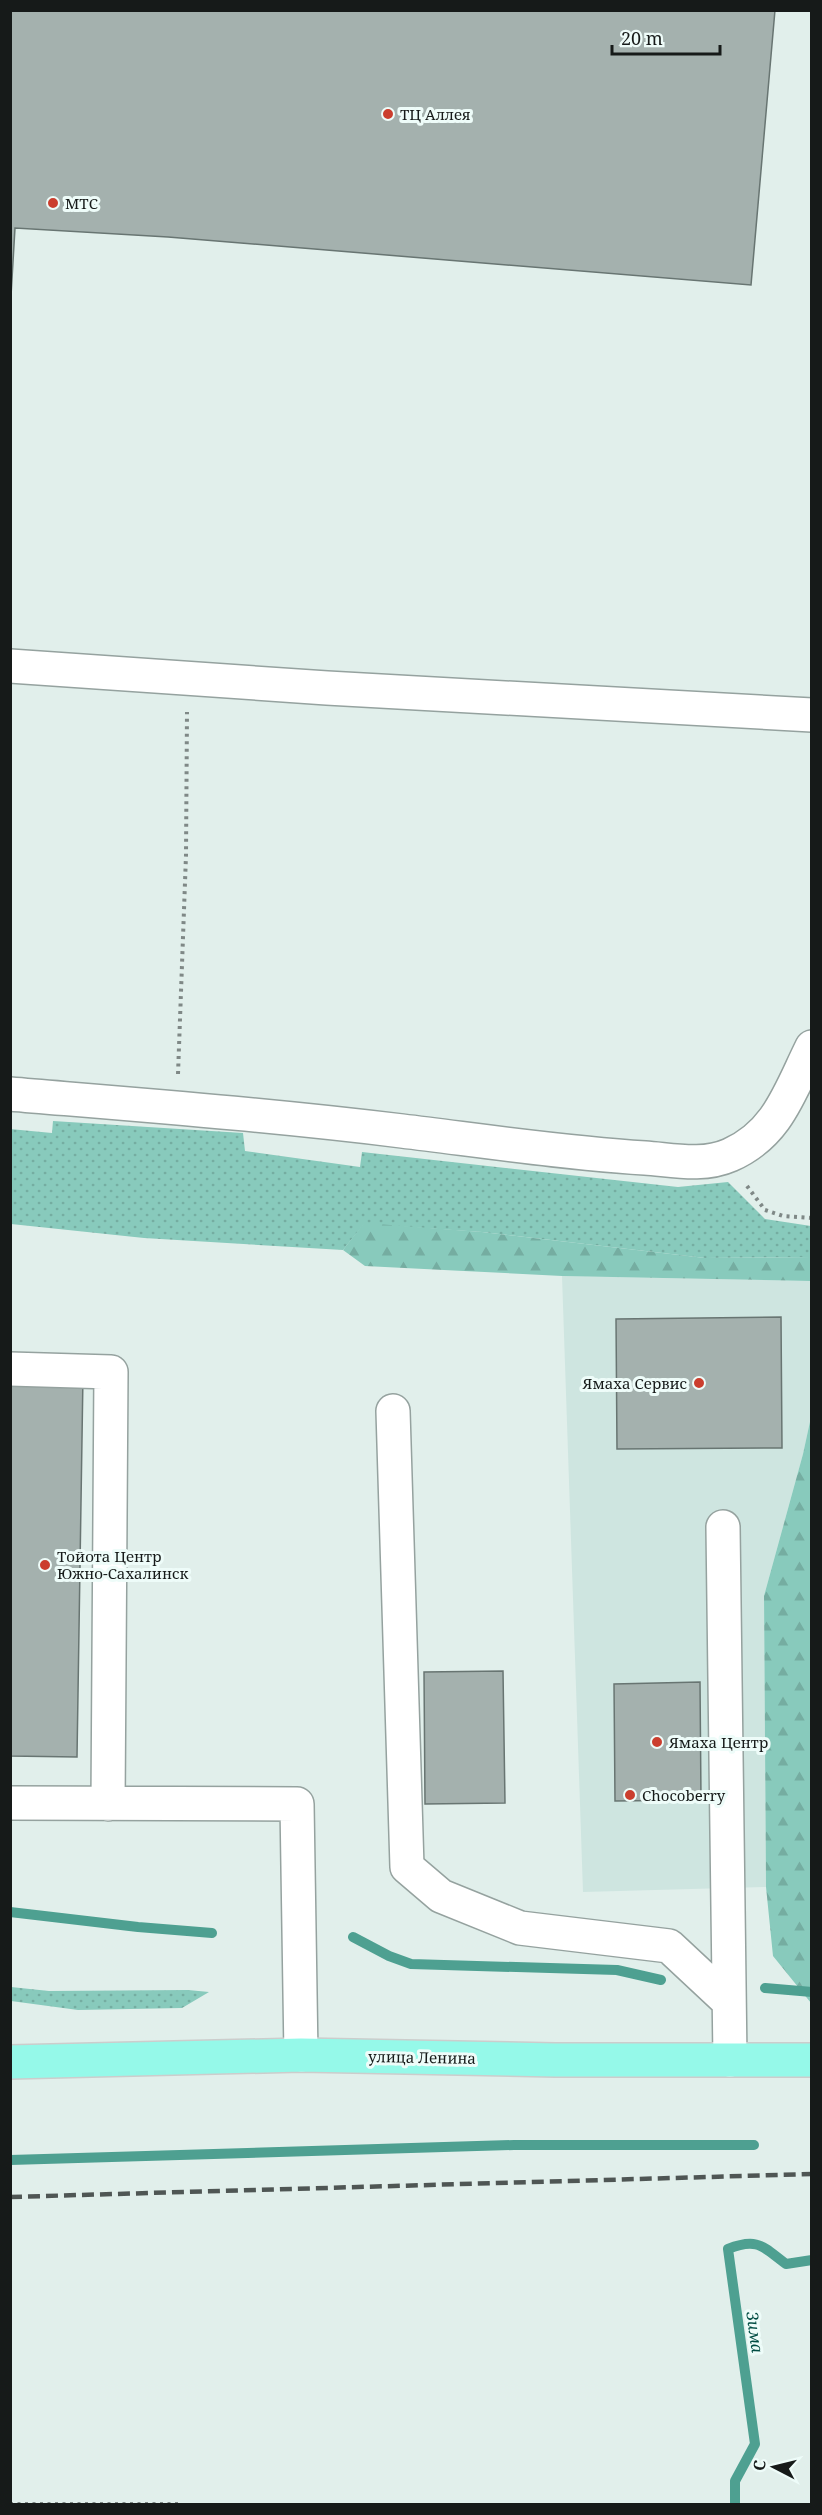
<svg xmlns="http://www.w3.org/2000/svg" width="822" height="2515" font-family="'Noto Serif',serif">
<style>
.built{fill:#cee5e0}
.grass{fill:url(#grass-dots)}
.forest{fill:url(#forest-firs)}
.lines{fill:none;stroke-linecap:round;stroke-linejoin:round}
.stream{stroke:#4ea091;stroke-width:10}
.building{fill:#a4b1ae;stroke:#687572;stroke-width:1.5}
.minor-casing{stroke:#95a29f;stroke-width:36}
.major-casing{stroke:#cccdcc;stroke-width:36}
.path{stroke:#7f8886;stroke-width:4;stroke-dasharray:3 4.5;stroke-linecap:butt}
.minor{stroke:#fff;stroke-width:33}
.major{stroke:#95f9e9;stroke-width:33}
.rail{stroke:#4f5654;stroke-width:4.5;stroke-dasharray:12 6;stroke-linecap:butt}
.poi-dot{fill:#cb3e2e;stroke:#eefcf9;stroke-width:2}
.labels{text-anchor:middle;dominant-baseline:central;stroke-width:6;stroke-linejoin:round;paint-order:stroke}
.poi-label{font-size:15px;fill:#161a19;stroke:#eefcf9;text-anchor:start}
.street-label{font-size:15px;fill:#161a19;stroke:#eefcf9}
.water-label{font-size:16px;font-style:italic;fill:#014d43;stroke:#eefcf9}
</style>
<defs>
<pattern id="grass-dots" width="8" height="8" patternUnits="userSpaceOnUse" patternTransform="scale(1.5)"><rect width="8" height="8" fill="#88cabc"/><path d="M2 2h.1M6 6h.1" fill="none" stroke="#75ada1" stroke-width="1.8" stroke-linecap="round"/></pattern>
<pattern id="forest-firs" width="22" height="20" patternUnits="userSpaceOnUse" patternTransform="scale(1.5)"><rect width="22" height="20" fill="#88cabc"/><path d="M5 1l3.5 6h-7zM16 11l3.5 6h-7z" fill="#75ada1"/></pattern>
</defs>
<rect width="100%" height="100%" fill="#e1efeb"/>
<!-- built -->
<path class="built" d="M562 1276 811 1281V1417L803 1454 764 1596 766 1887 583 1892Z"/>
<!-- grass -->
<path class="grass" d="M53 1121 243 1133 245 1151 360 1167 362 1152 678 1187 728 1182 765 1219 811 1226V1257L705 1258 482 1232 364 1224 343 1250 144 1238 11 1224 10 1129 52 1133Z
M11 1987 49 1991 188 1990 209 1992 182 2008 78 2010 11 2001Z"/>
<!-- forest -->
<path class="forest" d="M364 1223 482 1232 705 1258 811 1257V1281L562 1276 365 1266 343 1250Z
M811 1417V2003L773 1956 766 1887 764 1596 803 1454Z"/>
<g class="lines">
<!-- stream -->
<path class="stream" d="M10 1912 138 1927 212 1933
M353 1937 389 1956 411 1964 617 1970 661 1980
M765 1988 812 1992
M10 2160 514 2145H754
M735 2504V2481L755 2444 728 2249C758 2237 763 2247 786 2264L812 2260"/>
</g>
<!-- building -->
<path class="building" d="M10 10H775L751 285 168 237 15 228 10 313Z
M781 1317 782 1448 617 1449 616 1319Z
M10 1374 83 1375 77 1757 10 1756Z
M503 1671 505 1803 425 1804 424 1672Z
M700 1682 701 1800 615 1801 614 1684Z"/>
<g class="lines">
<!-- minor casing -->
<g class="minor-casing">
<path id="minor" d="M10 666 327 688 812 715
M10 1094C141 1105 272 1115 402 1131 484 1141 564 1153 645 1158 673 1160 703 1167 730 1155 778 1134 790 1091 812 1047
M10 1369 111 1372 108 1804
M393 1411 407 1867 441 1896 520 1928 669 1946 729 2002
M723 1527 730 2060
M10 1803 297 1804 301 2055"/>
</g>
<!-- major casing -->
<g class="major-casing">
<path id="major" d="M10 2062 301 2055 555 2060H812"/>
</g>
<!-- path -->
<path class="path" d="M178 1074 186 855 187 712
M747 1186 765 1210 783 1216 812 1218
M10 2504H179"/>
<!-- minor -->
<use href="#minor" class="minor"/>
<!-- major -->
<use href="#major" class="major"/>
<!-- rail -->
<path class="rail" d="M10 2197 812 2174"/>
</g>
<!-- markers -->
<g class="poi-dot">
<circle cx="388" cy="114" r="6"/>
<circle cx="53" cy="203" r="6"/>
<circle cx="699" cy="1383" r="6"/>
<circle cx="45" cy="1565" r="6"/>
<circle cx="657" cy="1742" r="6"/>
<circle cx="630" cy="1795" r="6"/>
</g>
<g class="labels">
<!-- poi labels -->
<g class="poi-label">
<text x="400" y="114">ТЦ Аллея</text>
<text x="65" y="203">МТС</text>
<text x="687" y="1383" text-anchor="end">Ямаха Сервис</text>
<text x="57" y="1556">Тойота Центр<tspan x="57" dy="17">Южно-Сахалинск</tspan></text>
<text x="669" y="1742">Ямаха Центр</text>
<text x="642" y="1795">Chocoberry</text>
</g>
<!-- street labels -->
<g class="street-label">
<text transform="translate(422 2057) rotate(1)">улица Ленина</text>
</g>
<!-- water labels -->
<g class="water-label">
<text transform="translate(755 2332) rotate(82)">Зима</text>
</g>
</g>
<!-- border -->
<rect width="822" height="2515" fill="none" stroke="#161a19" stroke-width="24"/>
<!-- north arrow -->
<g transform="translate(774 2467) rotate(277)" stroke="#eefcf9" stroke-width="4.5" paint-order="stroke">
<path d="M0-4.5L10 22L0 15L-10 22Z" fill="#161a19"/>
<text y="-9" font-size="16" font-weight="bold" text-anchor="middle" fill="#161a19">С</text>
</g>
<!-- scale -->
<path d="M612 45v9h108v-9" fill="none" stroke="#161a19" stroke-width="3"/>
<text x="621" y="45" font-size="18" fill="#161a19" stroke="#eefcf9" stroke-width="4.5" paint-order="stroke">20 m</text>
</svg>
